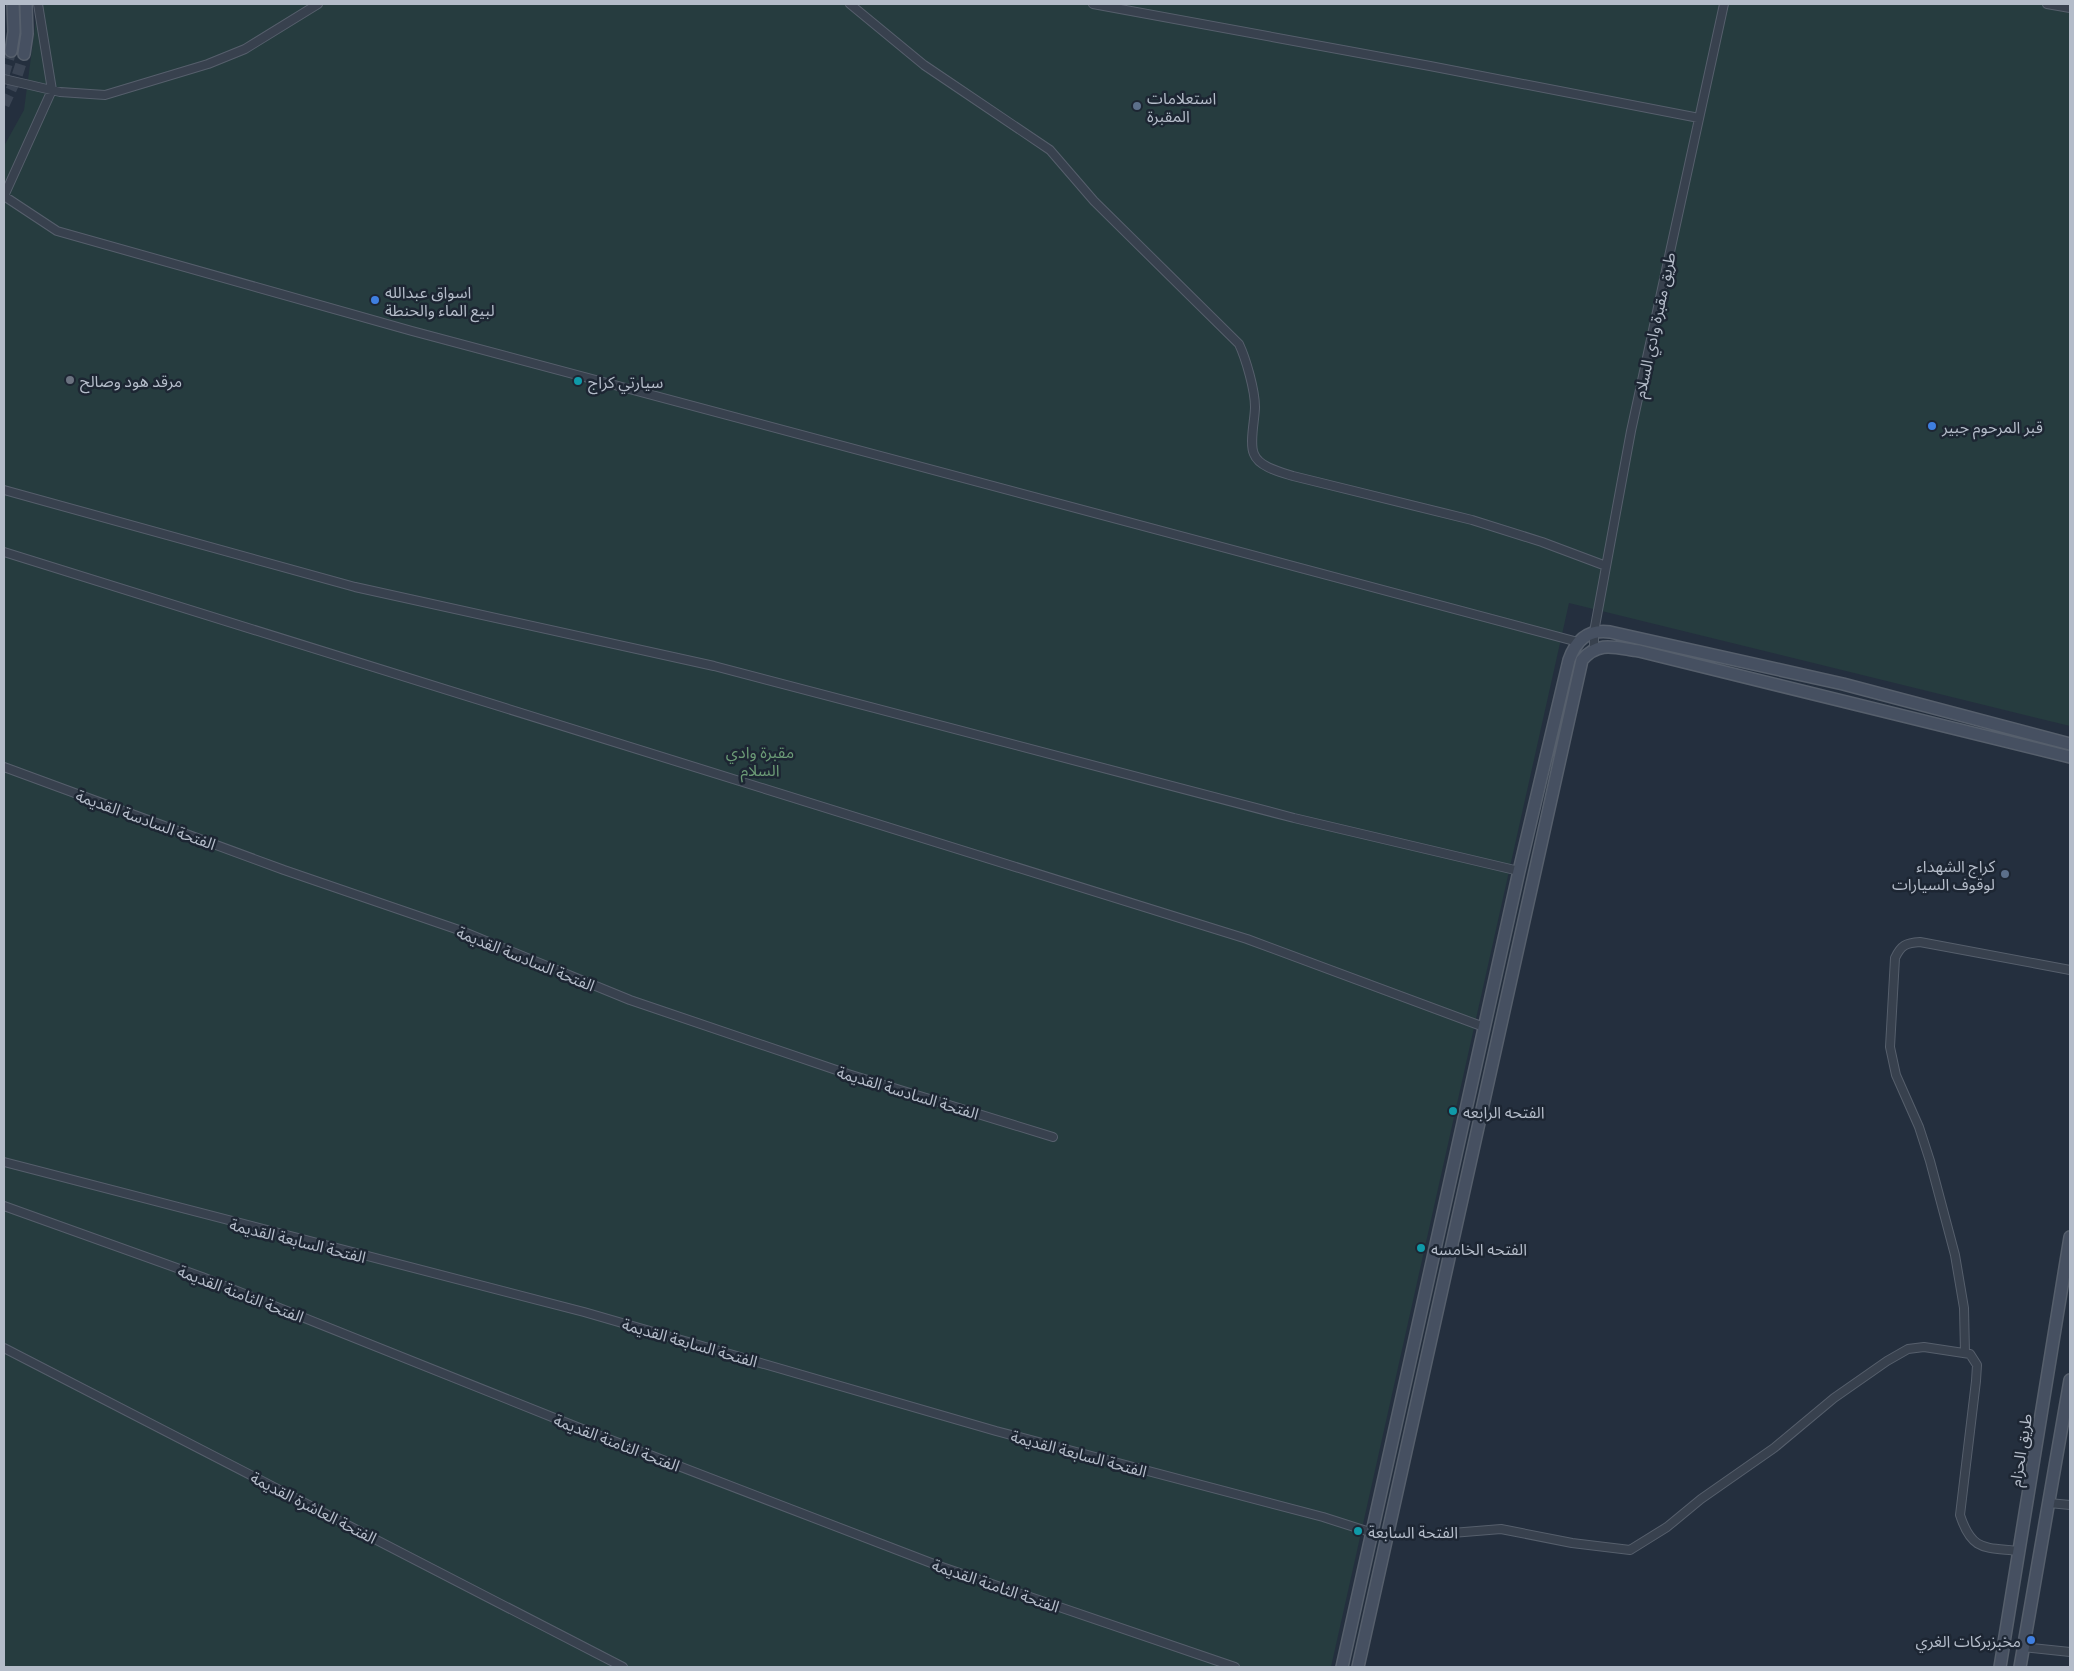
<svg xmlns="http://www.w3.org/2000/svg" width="2074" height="1671" font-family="'Exo 2','Noto Sans Arabic',sans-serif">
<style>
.green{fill:#263c3f}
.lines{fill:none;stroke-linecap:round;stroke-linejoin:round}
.secondary-tunnel{stroke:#3a4453;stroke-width:11;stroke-dasharray:11 5.5;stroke-linecap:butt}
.street-casing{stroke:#565f6c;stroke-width:10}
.secondary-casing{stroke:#565f6c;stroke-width:14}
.street{stroke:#38414e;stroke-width:8}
.secondary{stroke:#465061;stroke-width:11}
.service-dot{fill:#5c6f8a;stroke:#1d2633;stroke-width:2}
.shop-dot{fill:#3f7fe0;stroke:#1d2633;stroke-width:2}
.worship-dot{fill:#6b7280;stroke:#1d2633;stroke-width:2}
.culture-dot{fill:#0f9aa8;stroke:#1d2633;stroke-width:2}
.labels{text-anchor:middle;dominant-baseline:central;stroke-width:5;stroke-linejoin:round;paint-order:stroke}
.poi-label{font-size:16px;fill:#b4bcc9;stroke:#1d2633;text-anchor:start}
.street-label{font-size:16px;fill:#b4bcc9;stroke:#1d2633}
.park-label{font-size:16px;fill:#6b9a76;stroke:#1d2633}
</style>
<rect width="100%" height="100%" fill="#242f3e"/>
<!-- green -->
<path class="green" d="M38 4H2070V726L1569 603 1331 1667H4V146L24 110Z"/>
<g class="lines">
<!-- secondary-tunnel -->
<path class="secondary-tunnel" d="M4 75 11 51
M4 105 16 79 24 54"/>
<!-- street casing -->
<g class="street-casing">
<path id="street" d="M38 4 52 90 4 196 57 231 412 331 1578 642
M850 4 924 65 1050 150 1094 201 1239 344C1246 359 1255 390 1255 407 1255 419 1249 443 1254 454 1259 467 1280 472 1293 476L1472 520 1542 542 1606 566
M1093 4 1430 66 1699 118
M2047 4 2070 8
M4 79 60 92 105 95 208 64 245 49 318 4
M4 490 355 587 714 666 1294 818 1519 871
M4 552 1247 939 1484 1027
M1594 649V632L1631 431 1724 4
M4 767 284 870 459 930 630 1000 848 1074 1053 1137
M4 1162 584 1312 996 1431 1323 1517 1373 1533
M4 1206 202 1277 577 1427 939 1566 1235 1667
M4 1348 623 1667
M1965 1353 1964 1308 1955 1255 1930 1161 1919 1127 1896 1075 1890 1047 1895 958C1901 945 1906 943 1920 942L2070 970
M2049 1503 2070 1505
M1452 1533 1501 1529 1572 1543 1630 1550 1667 1527 1701 1499 1774 1448 1834 1398 1887 1361 1908 1349 1924 1347 1970 1354 1977 1365 1976 1381 1960 1515C1972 1552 1985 1547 2019 1551
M2023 1647 2070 1652"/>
</g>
<!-- secondary casing -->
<g class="secondary-casing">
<path id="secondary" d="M11 51 14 32 13 4
M24 54 27 34 26 4
M1342 1667 1519 871 1569 660C1576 640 1588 629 1610 632L1843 684 2070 744
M1358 1667 1582 660C1599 640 1616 648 1639 651L2070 757
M2000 1667 2070 1237
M2020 1667 2070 1380"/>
</g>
<!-- street -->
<use href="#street" class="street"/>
<!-- secondary -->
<use href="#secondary" class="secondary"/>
</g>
<!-- markers -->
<g class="service-dot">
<circle cx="1137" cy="106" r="5"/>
<circle cx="2005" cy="874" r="5"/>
</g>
<g class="shop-dot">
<circle cx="375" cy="300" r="5"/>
<circle cx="1932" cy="426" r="5"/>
<circle cx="2031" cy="1640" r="5"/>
</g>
<circle class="worship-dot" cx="70" cy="380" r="5"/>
<g class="culture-dot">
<circle cx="578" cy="381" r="5"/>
<circle cx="1453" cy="1111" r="5"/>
<circle cx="1421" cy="1248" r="5"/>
<circle cx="1358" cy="1531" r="5"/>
</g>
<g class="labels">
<!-- poi labels -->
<g class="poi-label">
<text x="1147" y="97">استعلامات<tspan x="1147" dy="18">المقبرة</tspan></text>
<text x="385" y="291">اسواق عبدالله<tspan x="385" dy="18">لبيع الماء والحنطة</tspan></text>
<text x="80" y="380">مرقد هود وصالح</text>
<text x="588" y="381">سيارتي كراج</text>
<text x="1942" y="426">قبر المرحوم جبير</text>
<text x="1995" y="865" text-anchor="end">كراج الشهداء<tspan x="1995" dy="18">لوقوف السيارات</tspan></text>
<text x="1463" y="1111">الفتحه الرابعه</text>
<text x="1431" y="1248">الفتحه الخامسه</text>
<text x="1368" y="1531">الفتحة السابعة</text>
<text x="2021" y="1640" text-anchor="end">مخبزبركات الغري</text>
</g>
<!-- street labels -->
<g class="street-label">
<text transform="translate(1654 325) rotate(-78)">طريق مقبرة وادي السلام</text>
<text transform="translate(146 819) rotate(20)">الفتحة السادسة القديمة</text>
<text transform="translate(526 958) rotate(22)">الفتحة السادسة القديمة</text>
<text transform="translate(908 1092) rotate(17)">الفتحة السادسة القديمة</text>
<text transform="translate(298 1240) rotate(14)">الفتحة السابعة القديمة</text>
<text transform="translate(241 1293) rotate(21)">الفتحة الثامنة القديمة</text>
<text transform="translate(690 1342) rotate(16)">الفتحة السابعة القديمة</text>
<text transform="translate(617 1442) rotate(21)">الفتحة الثامنة القديمة</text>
<text transform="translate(2020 1450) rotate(-81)">طريق الحزام</text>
<text transform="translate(1079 1453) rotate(15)">الفتحة السابعة القديمة</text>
<text transform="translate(314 1507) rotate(27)">الفتحة العاشرة القديمة</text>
<text transform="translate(996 1585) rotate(19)">الفتحة الثامنة القديمة</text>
</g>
<!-- park labels -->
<g class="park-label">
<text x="760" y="751">مقبرة وادي<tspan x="760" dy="18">السلام</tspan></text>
</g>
</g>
<!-- border -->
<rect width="2074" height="1671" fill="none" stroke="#b4bcc9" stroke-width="10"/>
</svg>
